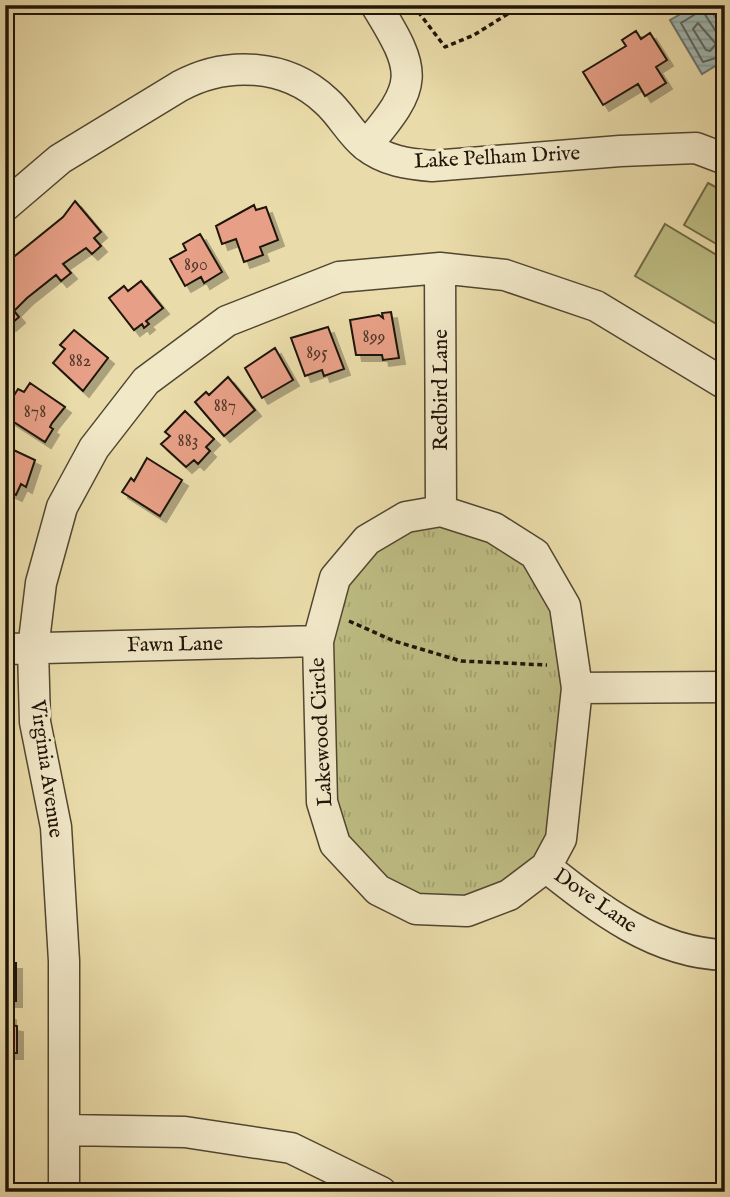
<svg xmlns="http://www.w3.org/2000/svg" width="730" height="1197" font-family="'IM FELL English',serif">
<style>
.grass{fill:#bebe84;stroke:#6e6946;stroke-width:2}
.park{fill:url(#park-tufts);stroke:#6e6946;stroke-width:2}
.water{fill:url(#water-rules);stroke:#6b7670;stroke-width:2}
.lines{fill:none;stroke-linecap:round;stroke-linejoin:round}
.shore{stroke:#5e665e;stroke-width:2}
.building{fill:#e7a087;stroke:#1e1408;stroke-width:2;filter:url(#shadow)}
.minor-casing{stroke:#514630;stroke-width:33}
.path{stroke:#1e1408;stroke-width:3.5;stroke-dasharray:5 3.5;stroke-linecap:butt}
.minor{stroke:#f1e8c8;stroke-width:30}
.labels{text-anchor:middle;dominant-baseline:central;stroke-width:7;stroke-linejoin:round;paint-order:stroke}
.number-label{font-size:18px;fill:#503728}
.street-label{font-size:21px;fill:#1e1408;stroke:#f1e8c8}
</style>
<defs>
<pattern id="park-tufts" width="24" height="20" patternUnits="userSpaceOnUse" patternTransform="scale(1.75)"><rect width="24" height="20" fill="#bebe84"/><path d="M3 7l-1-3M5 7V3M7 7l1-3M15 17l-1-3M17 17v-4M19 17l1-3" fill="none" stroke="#a3a270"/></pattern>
<pattern id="water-rules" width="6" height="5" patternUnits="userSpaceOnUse" patternTransform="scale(1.75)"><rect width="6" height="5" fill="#9fb8b5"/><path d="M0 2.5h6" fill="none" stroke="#889d9a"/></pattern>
<filter id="shadow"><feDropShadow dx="6" dy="6" stdDeviation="0" flood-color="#0004"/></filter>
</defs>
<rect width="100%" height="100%" fill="#eadcaa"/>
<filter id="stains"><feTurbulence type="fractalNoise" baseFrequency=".00286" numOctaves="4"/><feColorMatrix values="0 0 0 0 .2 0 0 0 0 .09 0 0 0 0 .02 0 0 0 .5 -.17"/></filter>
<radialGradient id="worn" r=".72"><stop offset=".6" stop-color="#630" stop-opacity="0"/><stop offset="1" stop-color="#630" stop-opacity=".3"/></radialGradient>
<!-- grass -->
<path class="grass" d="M708 183 725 192V249L684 225Z
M665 224 725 260V329L635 276Z"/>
<!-- park -->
<path class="park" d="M406 517 509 537 565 606 561 839 482 905 416 909 364 874 322 802 335 578Z"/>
<!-- water -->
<path class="water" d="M697 5H708L725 33V60L702 74 670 20Z"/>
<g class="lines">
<!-- shore -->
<path class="shore" d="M698 23 716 44 710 51 706 50 693 29Z
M725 35 717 33 702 10 681 23 703 62 725 55"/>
</g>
<!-- building -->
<path class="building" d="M636 31 641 39 650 33 667 60 656 67 666 83 645 96 638 84 603 105 583 72 626 46 622 40Z
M75 201 101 232 94 238 101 246 92 254 86 248 63 264 71 273 61 281 56 275 27 298 14 311 19 317 10 325 5 320V264L63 217Z
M254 205 256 210 266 207 278 240 260 247 263 255 244 262 236 239 222 244 216 226Z
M200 234 222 272 204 283 201 277 185 286 170 259 186 250 183 244Z
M141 281 163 308 146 321 149 324 144 328 142 324 134 330 109 298 124 286 128 291Z
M391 312 399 358 383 360 382 355H356L350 320 379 315 383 318 382 313Z
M328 327 344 369 324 376 322 370 305 376 291 338Z
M74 330 108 358 83 391 53 363 65 349 60 345Z
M275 348 293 380 262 398 245 368Z
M228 377 255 410 224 436 195 402 206 392 209 395Z
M30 383 65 407 52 423 50 427 53 429 45 442 6 417 12 408 8 405 18 389 24 392Z
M185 411 214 439 206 447 210 451 198 464 194 460 186 467 161 444 170 436 165 432Z
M5 446 35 460 26 487 21 484 16 495 5 490Z
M147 458 182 480 160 516 122 492 131 478 134 481Z
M5 963H16V1001H5Z
M5 1013 10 1014V1025L17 1026V1053H5Z"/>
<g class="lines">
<!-- minor casing -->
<g class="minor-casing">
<path id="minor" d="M366 146C419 84 418 73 376 5
M5 206 60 159 180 86C226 61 286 63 326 101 341 114 350 133 365 145 385 161 408 164 432 166L620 151 696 148 725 159
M440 268 441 511
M441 511 494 528 535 554 565 606 577 688 561 839 546 867 509 895 467 911 416 909 378 890 335 844 322 802 318 641 335 578 367 540 406 517Z
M5 649 318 641
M577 688 725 687
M546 867C599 909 655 953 725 955
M64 1130 185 1132 291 1148 381 1192
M64 1192V961L56 827 35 722 33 649 41 583 62 507 94 448 146 381 227 321 339 277 440 268 505 275 596 306 725 384"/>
</g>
<!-- path -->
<path class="path" d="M413 5 445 47 474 35 522 5
M349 621 394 641 461 661 547 665"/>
<!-- minor -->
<use href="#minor" class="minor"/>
</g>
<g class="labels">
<!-- number labels -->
<g class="number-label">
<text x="196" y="265">890</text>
<text x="374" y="337">899</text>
<text x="317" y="353">895</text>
<text x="80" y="361">882</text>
<text x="225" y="406">887</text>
<text x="35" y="412">878</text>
<text x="188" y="441">883</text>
</g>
<!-- street labels -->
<g class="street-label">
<text transform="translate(497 158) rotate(-3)">Lake Pelham Drive</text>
<text transform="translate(441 390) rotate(-90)">Redbird Lane</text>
<text transform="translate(175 645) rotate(-1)">Fawn Lane</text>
<text transform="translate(322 732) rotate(-93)">Lakewood Circle</text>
<text transform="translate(46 769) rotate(82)">Virginia Avenue</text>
<text transform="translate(595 901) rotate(35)">Dove Lane</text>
</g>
</g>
<!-- margin -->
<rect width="730" height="1197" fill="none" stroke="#eadcaa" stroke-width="28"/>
<rect x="7" y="7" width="716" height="1183" fill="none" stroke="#1e1408" stroke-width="3.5"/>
<rect x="14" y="14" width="702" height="1169" fill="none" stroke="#1e1408" stroke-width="2"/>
<rect width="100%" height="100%" filter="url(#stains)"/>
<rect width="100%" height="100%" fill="url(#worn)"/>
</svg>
